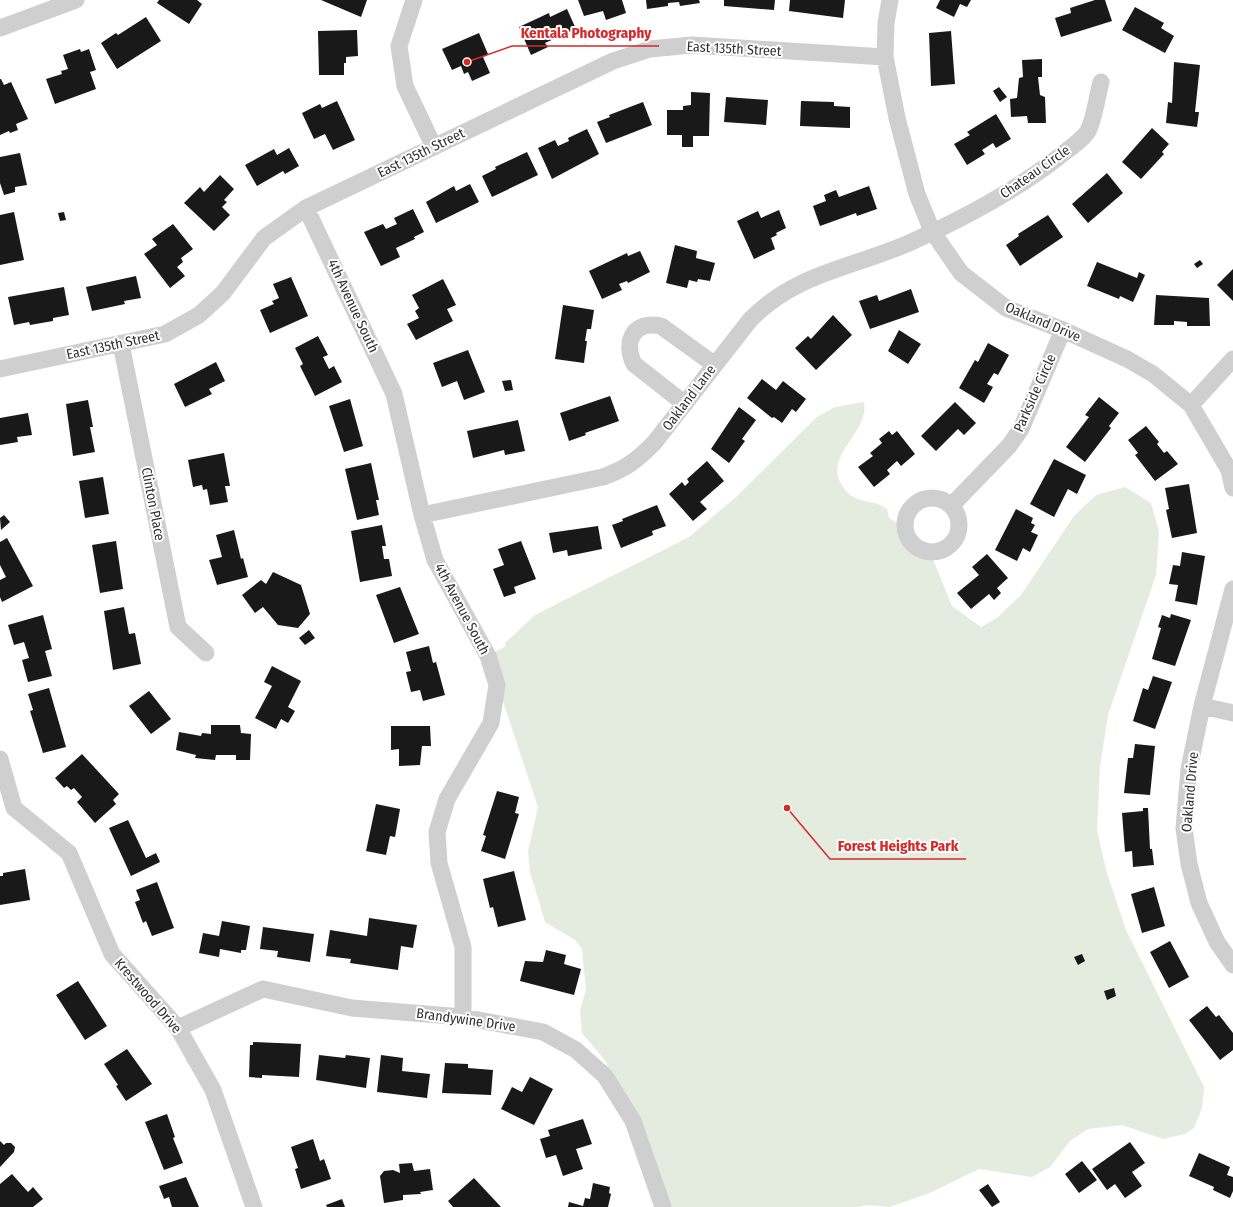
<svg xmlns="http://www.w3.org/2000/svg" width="1233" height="1207" font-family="'Fira Sans Condensed',sans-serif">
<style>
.green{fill:#e4ebdf}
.building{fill:#191919}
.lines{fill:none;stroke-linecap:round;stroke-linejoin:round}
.street{stroke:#cfcfcf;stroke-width:17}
.labels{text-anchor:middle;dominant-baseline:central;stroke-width:4;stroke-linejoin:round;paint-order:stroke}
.street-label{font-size:14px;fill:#323232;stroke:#fff}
.leader{fill:none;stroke:#d62828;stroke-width:1.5}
.callout-dot{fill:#d62828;stroke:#fff;stroke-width:1.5}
.callout-label{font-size:15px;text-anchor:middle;font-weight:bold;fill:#d62828;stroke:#fff;stroke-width:4;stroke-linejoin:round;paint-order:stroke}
</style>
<rect width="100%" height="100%" fill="#fff"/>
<!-- green -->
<path class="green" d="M864 402C870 436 815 458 848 493 859 504 874 499 887 509L889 518 905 528C909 541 916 548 930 552L952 606 981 627 998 617 1021 595 1074 516 1096 495 1125 487 1151 503 1159 532 1156 575 1108 715 1100 767 1097 830 1106 870 1126 930 1204 1087 1202 1108 1194 1128 1185 1134 1163 1139 1122 1125 1088 1129 1070 1141 1050 1167 1032 1177 979 1169 932 1192 890 1207 867 1205 858 1207H663L605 1076 607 1063 582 1033 580 1010 586 990 582 949 575 940 545 922 530 872 528 851 538 807 488 656 506 646 505 643 535 615 689 537 736 497 817 417 835 407Z"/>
<!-- building -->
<path class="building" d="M159 0H197L202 4 189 24 157 3Z
M321 0H367L361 17Z
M578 0H622L626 13 606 20 603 11 584 16Z
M646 0H699L700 3 680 6 679 2 668 3V6L647 9Z
M724 0H775L774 10 724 6Z
M790 0H845L843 18 789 11Z
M940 0H971L967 7 960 4 954 17 936 8Z
M1095 0H1105L1112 21 1061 37 1055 18 1071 13 1070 8Z
M1135 7 1164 23 1161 28 1174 36 1165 53 1122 30Z
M567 9 576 29 545 43 548 47 531 55 519 27 549 13 550 17Z
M146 17 161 41 117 69 101 43 116 33 118 35Z
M357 30 358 56 346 57V63H344V75H319L318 31Z
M951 31 955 84 931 86 929 33Z
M479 33 488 54 483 57 490 73 472 81 468 72 464 74 461 66 452 70 442 49Z
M80 49 81 52 89 49 96 70 90 72 96 89 55 104 46 79 62 74 61 71 68 69 63 55Z
M1042 59V77H1038L1040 95 1045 97 1046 123H1028L1027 116 1011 117 1010 99 1017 98 1019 78 1023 77 1022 60Z
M1174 62 1200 65 1195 112H1199L1197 127 1166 123 1168 102 1172 103Z
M0 79H1L4 85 11 82 28 119 16 124 18 130 10 133 9 131 0 135Z
M999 87 1007 97 1000 102 993 91Z
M691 92 710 93 709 136H693V147H682V135H667V110H683V106L691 105Z
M726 97 768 100 766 125 724 122Z
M337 101 355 140 333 150 325 134 314 139 302 113 320 104 322 108Z
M801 101 834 102V106L850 107V128L800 126Z
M643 102 652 125 606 143 597 122 610 117 609 115Z
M996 114 1011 139 996 148 993 143 982 150 985 154 967 165 954 144 970 135 967 132Z
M1152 128 1169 144 1162 152 1164 154 1141 179 1122 162Z
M587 129 599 154 552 179 538 148 555 140 558 146 569 141 568 138Z
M289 148 299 166 285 174 283 171 257 186 245 165 274 149 277 155Z
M527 152 538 175 492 197 482 176 496 169 495 167Z
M20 153 27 185 15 187V192L4 195 0 183V157Z
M1107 173 1123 193 1088 223 1072 204Z
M220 175 234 189 224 200 227 202 222 207 230 215 214 231 184 203 200 187 204 192Z
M470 184 479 202 436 223 426 202 454 186 456 191Z
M869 186 877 209 857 216 856 213 820 226 813 206 826 201 824 195 836 190 839 197Z
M413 209 424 232 414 237 415 239 396 248 400 257 381 266 364 232 383 224 386 229 397 224 394 218Z
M779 210 786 228 776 233 777 235 771 238 775 249 754 259 737 221 758 211 761 218Z
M14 212 24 260 0 265V215Z
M64 212 66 220 60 221 58 213Z
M1048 215 1063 237 1020 266 1006 245 1019 236 1018 234Z
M173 224 193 249 181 258 183 262 177 267 185 276 170 288 144 254 157 245 152 239Z
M675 245 697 251 696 258 715 263 710 281 698 279 697 282 689 280 687 288 666 283Z
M640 251 650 272 628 283 627 281 619 284 622 290 602 299 589 271 627 253 628 256Z
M1200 260 1203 264 1197 268 1194 264Z
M1097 262 1137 278 1139 272 1145 275 1133 302 1120 296 1119 299 1087 286Z
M1233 269V301L1217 285Z
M136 276 141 298 124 301 125 304 92 311 86 287Z
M291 277 308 316 270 333 260 310 274 304 272 301 279 298 273 284Z
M443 279 456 305 447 309 453 321 416 340 407 324 419 318 415 311 419 308 412 295Z
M64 287 69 315 53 318V321L30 325 29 322 14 325 8 297Z
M911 289 919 312 870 329 859 301 877 295 879 301Z
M1156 295 1209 298 1210 326H1187V322L1174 321V325H1154Z
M563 305 594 310 591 329H587L585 341H587L584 363 555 359Z
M833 315 852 335 816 370 795 348 808 336 811 339Z
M899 330 921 344 908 364 888 351Z
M318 336 328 355 323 357 329 369 334 366 342 382 315 396 300 366 303 364 295 348Z
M988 343 1009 355 998 375 994 373 987 384 993 387 984 403 959 388 975 360 978 362Z
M468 350 485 392 464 400 457 381 442 387 433 363Z
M216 362 225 381 209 389 212 394 185 407 174 384Z
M762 379 776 390 783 381 806 399 796 412 792 409 782 423 774 417 772 418 747 398Z
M511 380 513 390 505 391 502 381Z
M610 396 619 421 585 433 586 435 569 441 560 413Z
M1099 397 1119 413 1109 426 1111 428 1085 462 1066 447 1089 417 1085 415Z
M350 399 363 446 344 452 329 406Z
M88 400 93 427H90L95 452 73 456 66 404Z
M955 402 976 423 964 435 958 429 936 451 921 436Z
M739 407 756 420 742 439 745 441 729 463 711 449Z
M28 413 32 435 17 437 18 442 0 445V418Z
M518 420 525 451 505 455 504 450 473 458 467 431Z
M1146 426 1159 442 1157 444 1164 453 1167 451 1178 464 1155 481 1135 455 1138 453 1128 440Z
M889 431 892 435 897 431 915 454 901 466 897 461 887 470 890 474 874 487 858 467 873 456 870 453 882 443 879 439Z
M224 453 230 486H225L228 502 210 505 207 489 203 490 202 485 193 487 188 460Z
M1054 459 1086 475 1077 494 1068 489 1054 517 1030 504Z
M707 461 724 481 700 502 707 509 693 521 669 494 682 482 685 486 689 482 687 479Z
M371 463 379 500H376L379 515 357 520 345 469Z
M103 477 109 514 85 518 79 481Z
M1189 484 1197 533 1172 538 1166 510 1169 509 1165 488Z
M657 505 666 526 652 531 653 535 621 548 612 525 623 521 622 519Z
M1016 509 1033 518 1031 523 1035 525 1031 532 1038 535 1030 552 1023 548 1017 561 995 550Z
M4 515 10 522 1 530 0 518Z
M382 525 386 546H382L384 559H389L392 576 360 582 351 531Z
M598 526 602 549 568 556 567 550 553 553 549 533Z
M234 530 241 559 243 558 248 577 217 585 209 560 222 557 216 535Z
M7 538 33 586 2 602 0 597V580L6 577 0 565V542Z
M116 541 123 589 100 593 92 545Z
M521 541 536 579 514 587 516 593 504 597 493 569 504 565 498 549Z
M1182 552 1205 556 1197 605 1175 601 1178 585 1169 584 1173 565 1180 566Z
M987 554 1008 578 997 588 1001 593 994 600 989 594 971 609 957 593 979 575 972 567Z
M273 572 301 585 310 614 298 628 278 625 263 607 255 613 242 595 261 580 266 584Z
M400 587 419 634 394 643 376 595Z
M124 607 129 634 135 633 141 664 113 670 104 611Z
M1171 614 1191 620 1175 666 1152 659 1161 628 1158 627 1162 615 1170 618Z
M43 615 52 649 45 651 52 676 28 682 22 660 29 658 24 642 14 645 8 625Z
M309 630 315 638 305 645 299 638Z
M429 646 433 663 436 662 445 695 423 701 420 690 411 692 406 672 411 671 406 652Z
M272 666 301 681 288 707 295 711 288 723 281 719 276 729 255 718 272 686 264 682Z
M1153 676 1172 682 1155 729 1133 721 1143 688 1148 690Z
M49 688 66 747 43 753 30 711 33 710 28 694Z
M149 691 171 719 151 734 129 706Z
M211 725H240L241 733 251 734 250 760H236V755H216L215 760 195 758 196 755 176 750 179 732 201 736 202 733 211 734Z
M391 726H430L431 746H422L420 765 399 766V749L391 750Z
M1135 744 1155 746 1150 795 1124 793 1128 758H1133Z
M82 754 119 794 113 800 116 804 95 823 77 802 82 797 74 788 71 790 67 786 64 788 55 778Z
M497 791 519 797 515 813 519 814 505 859 481 851 486 836 483 835Z
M376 804 400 809 395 837 390 836 386 855 366 851Z
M1143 808H1148L1150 849H1152L1154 865 1133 867 1132 851 1125 852 1122 813 1143 811Z
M128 820 146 858 156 853 160 862 131 876 109 828Z
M25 869 30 900 0 905V876H3V873Z
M514 871 526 920 498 927 493 907 490 908 483 879Z
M157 882 174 928 152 936 146 921 143 923 135 902 140 900 136 890Z
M1154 887 1165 926 1142 933 1131 894Z
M369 918 417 925 413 948 401 946 398 970 350 963 351 959 326 956 330 930 367 936Z
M222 921 250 926 246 950H241V953L220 949 219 957 199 953 203 933 219 936Z
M263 927 314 934 310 962 277 957 278 951 260 949Z
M1170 941 1189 977 1169 988 1150 952Z
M546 950 566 955 564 964 581 969 574 995 520 981 525 961 543 962Z
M1082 954 1085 961 1078 965 1074 957Z
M78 981 107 1026 85 1040 56 995Z
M1114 988 1116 996 1107 1000 1104 991Z
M1207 1006 1216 1017 1219 1015 1233 1033V1050L1220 1060 1189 1020Z
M253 1042 301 1044 299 1077 262 1075V1078L249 1077 250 1045H253Z
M127 1049 152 1084 126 1101 116 1086 118 1085 104 1064Z
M319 1055 345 1058 346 1055 370 1058 366 1088 316 1080Z
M381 1055 403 1058 402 1071 430 1074 427 1098 377 1092Z
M445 1063 468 1064V1068L493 1070 491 1095 442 1093Z
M530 1077 553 1089 534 1125 501 1109 512 1087 522 1092Z
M167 1114 175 1137 173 1138 183 1163 164 1170 145 1122Z
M583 1119 592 1144 576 1149 583 1169 563 1176 556 1155 546 1158 540 1139 550 1136 548 1130Z
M313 1139 320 1161 324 1159 331 1179 301 1189 295 1169 298 1168 291 1147Z
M0 1141 4 1145 6 1143H11L15 1147 14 1152 0 1167Z
M1130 1142 1145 1163 1132 1172 1142 1186 1125 1198 1115 1184 1107 1190 1092 1169Z
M1199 1153 1230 1167 1227 1175 1233 1177V1191L1230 1198 1213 1190 1214 1187 1189 1176Z
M1082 1161 1097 1180 1079 1193 1065 1174Z
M412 1163 414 1171 430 1169 433 1190 420 1192 421 1194 403 1195V1200L384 1203 380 1176 384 1171 393 1170 400 1173 399 1164Z
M12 1174 28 1192 33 1187 43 1199 33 1207H0V1184Z
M186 1177 199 1207H172L169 1197 164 1199 159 1186Z
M474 1178 501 1207H453L448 1201Z
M593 1183 610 1187 609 1193 611 1194 608 1207H568L569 1202 583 1206 585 1198 590 1199Z
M988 1184 1000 1202 992 1207 979 1190Z
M342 1199 345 1207H327L326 1205Z"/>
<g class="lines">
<!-- street -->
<path class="street" d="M414 0 399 46 405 86 434 147
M890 0 886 23 885 57 897 118 917 194 932 231 961 273 1006 308 1063 330 1127 359 1153 374 1191 405 1229 470 1233 488
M0 28 76 0
M306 208 394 394 422 515 435 560 488 656 497 685 491 723 447 799 437 832 439 863 463 947V1017
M121 344 178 627 206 653
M0 369 165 334 199 315 223 293 264 238 306 208 613 61 650 49 692 45 885 57
M685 404 634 364C623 341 634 320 661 326L715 365
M1191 405 1233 359
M905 525a27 27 0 1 1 54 0a27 27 0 1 1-54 0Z
M952 505 1009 446 1021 429 1063 330
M422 515 603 477C627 468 636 461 654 443L750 320C795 273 852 268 909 243 960 220 1012 193 1056 159 1064 152 1085 139 1089 129 1095 115 1097 97 1101 82
M1233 589 1202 706 1189 769 1184 828 1189 864 1199 903 1217 942 1233 965
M1202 706 1233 713
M0 759 14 808 69 853 112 954 178 1028 213 1090 254 1207
M178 1028 263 989 352 1008 463 1017 543 1032 576 1050 605 1076 633 1121 663 1207"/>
</g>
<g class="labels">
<!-- street labels -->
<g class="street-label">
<text transform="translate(734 49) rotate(3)">East 135th Street</text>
<text transform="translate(421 153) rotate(-26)">East 135th Street</text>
<text transform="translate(1035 172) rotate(-35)">Chateau Circle</text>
<text transform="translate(353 306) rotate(65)">4th Avenue South</text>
<text transform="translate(1043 322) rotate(23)">Oakland Drive</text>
<text transform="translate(113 345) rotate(-12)">East 135th Street</text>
<text transform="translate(1035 393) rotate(-66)">Parkside Circle</text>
<text transform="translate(689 398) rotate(-53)">Oakland Lane</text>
<text transform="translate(153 504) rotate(79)">Clinton Place</text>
<text transform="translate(462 609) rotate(62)">4th Avenue South</text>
<text transform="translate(1190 792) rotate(-85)">Oakland Drive</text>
<text transform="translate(148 996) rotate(49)">Krestwood Drive</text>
<text transform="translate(466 1020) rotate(8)">Brandywine Drive</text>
</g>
</g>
<!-- callouts -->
<path class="leader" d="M467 62L512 46H659M787 808L830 859H966"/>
<g class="callout-dot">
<circle cx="467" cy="62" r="4"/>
<circle cx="787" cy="808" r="4"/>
</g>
<g class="callout-label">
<text x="586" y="38">Kentala Photography</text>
<text x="898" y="851">Forest Heights Park</text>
</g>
</svg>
